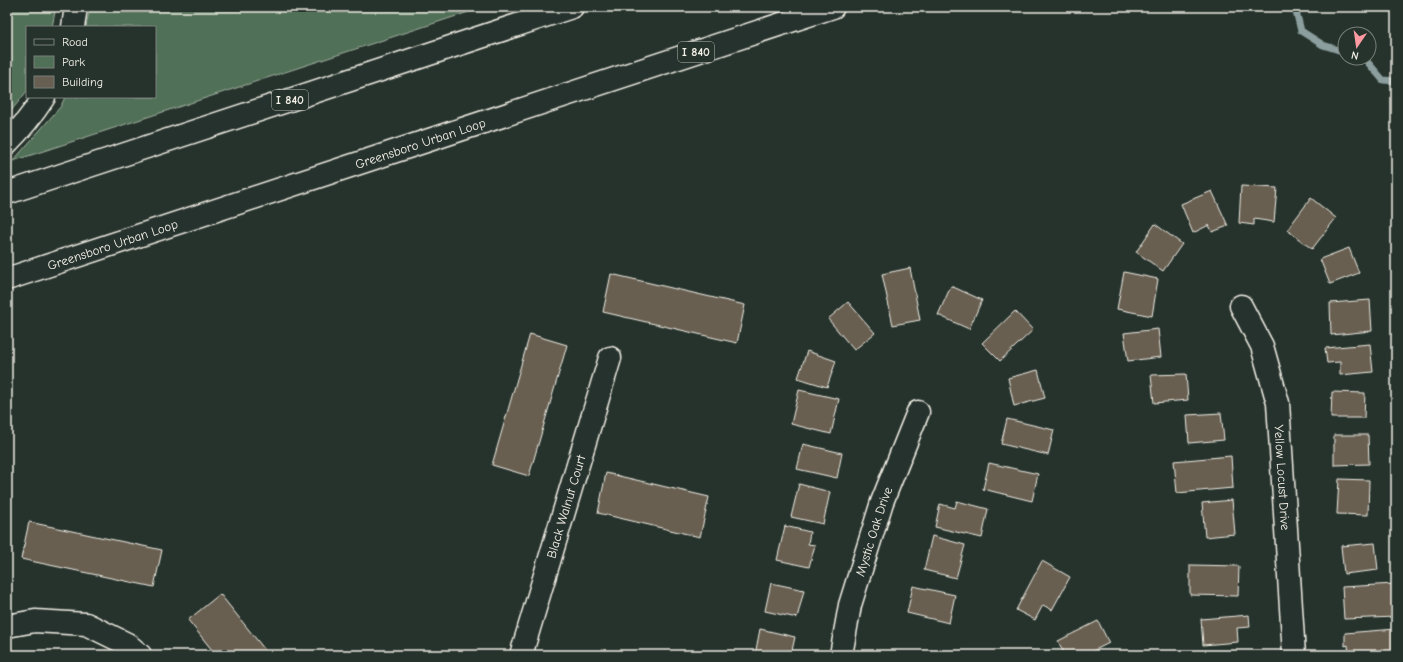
<svg xmlns="http://www.w3.org/2000/svg" width="1403" height="662" font-family="'Comic Neue',sans-serif">
<style>
.green{fill:#517058;stroke:#a2b0a0}
.lines{fill:none;stroke-linecap:round;stroke-linejoin:round}
.stream{stroke:#8c9f9e;stroke-width:7}
.building{fill:#675f51;stroke:#f4f1e8}
.minor-casing{stroke:#f4f1e8;stroke-width:25}
.highway-casing{stroke:#f4f1e8;stroke-width:25}
.minor{stroke:#26332d;stroke-width:22}
.highway{stroke:#26332d;stroke-width:22}
.labels{text-anchor:middle;dominant-baseline:central;stroke-width:4;stroke-linejoin:round;paint-order:stroke}
.shield{fill:#26332d;stroke:#b6b8b0;stroke-width:1}
.shield-label{font-size:12px;font-weight:bold;fill:#f4f1e8}
.street-label{font-size:13px;fill:#f4f1e8;stroke:#26332d}
</style>
<rect width="100%" height="100%" fill="#26332d"/>
<filter id="ink" filterUnits="userSpaceOnUse"><feTurbulence type="fractalNoise" baseFrequency=".025" numOctaves="2"/><feDisplacementMap in="SourceGraphic" scale="8" xChannelSelector="R" yChannelSelector="G"/><feConvolveMatrix kernelMatrix="1 2 1 2 8 2 1 2 1" color-interpolation-filters="sRGB"/></filter>
<g filter="url(#ink)">
<!-- green -->
<path class="green" d="M7 7H56L52 27H27V91L7 116Z
M90 7H484L13 161 61 106 65 97H155V27H86Z"/>
<g class="lines">
<!-- stream -->
<path class="stream" d="M1295 7 1301 31 1323 45 1345 52
M1364 58 1383 80 1396 81"/>
</g>
<!-- building -->
<path class="building" d="M1241 186 1277 188 1274 222 1254 219V225L1239 223Z
M1212 191 1228 226 1212 232 1209 225 1193 233 1181 204Z
M1311 198 1336 218 1312 249 1287 230Z
M1155 224 1182 244 1163 271 1136 252Z
M1349 248 1359 273 1330 284 1320 259Z
M910 268 920 320 893 325 882 274Z
M1124 272 1158 279 1152 316 1117 309Z
M611 274 745 305 737 343 603 312Z
M951 286 982 300 969 329 938 315Z
M1370 300 1372 331 1331 335 1330 303Z
M848 302 875 333 854 350 828 319Z
M1015 311 1033 330 1000 361 982 343Z
M1158 329 1161 357 1128 361 1124 333Z
M530 334 567 345 529 476 492 465Z
M1370 344 1373 372 1340 375V362L1327 363 1325 348Z
M807 351 836 361 827 387 798 378Z
M1038 370 1045 398 1014 406 1008 378Z
M1186 374 1188 400 1154 403 1151 375Z
M799 390 839 399 831 434 791 424Z
M1332 392 1365 393 1364 418H1331Z
M1221 413 1224 440 1189 443 1187 415Z
M1007 419 1054 430 1048 455 1001 444Z
M1334 435H1368L1369 464 1334 465Z
M803 444 842 453 837 478 797 469Z
M1231 456 1233 488 1177 493 1174 461Z
M989 463 1038 474 1032 501 983 489Z
M606 473 709 497 700 537 598 513Z
M1339 479 1369 480 1368 515 1337 514Z
M799 484 830 492 823 524 791 517Z
M1232 500 1235 534 1205 537 1202 503Z
M957 501 988 509 982 538 935 527 940 504 955 508Z
M29 522 162 550 154 587 21 559Z
M785 526 810 532 808 544 815 545 809 567 777 560Z
M932 536 965 545 956 578 924 570Z
M1375 543 1378 570 1344 574 1341 546Z
M1042 561 1070 577 1052 610 1043 605 1035 620 1016 610Z
M1190 565 1239 566 1238 596 1190 595Z
M771 583 804 590 797 618 765 611Z
M1395 584 1396 617 1344 619 1342 587Z
M913 586 955 595 949 623 907 613Z
M220 594 269 655H216L188 620Z
M1249 615 1250 627 1237 628 1238 642 1203 645 1201 619Z
M1098 621 1109 643 1085 655H1065L1058 641Z
M760 629 795 637 791 655H755Z
M1396 629V655H1349L1348 645 1345 646V633Z"/>
<g class="lines">
<!-- minor casing -->
<g class="minor-casing">
<g id="minor">
<path id="s1" d="M1241 306 1262 346 1278 403 1294 655"/>
<path d="M7 626 35 621 86 624 127 644 140 655"/>
<path id="s2" d="M521 655 610 358"/>
<path id="s3" d="M841 655 850 605 882 502 918 412"/>
</g>
</g>
<!-- highway casing -->
<g class="highway-casing">
<g id="highway">
<path d="M73 27 76 7"/>
<path d="M7 143C21 129 33 114 44 97"/>
<path d="M7 193 572 7"/>
<path id="s4" d="M7 279 833 7"/>
</g>
</g>
<!-- minor -->
<use href="#minor" class="minor"/>
<!-- highway -->
<use href="#highway" class="highway"/>
</g>
</g>
<g class="labels">
<!-- shield labels -->
<g class="shield">
<rect x="678" y="42" width="36" height="20" rx="3"/>
<rect x="272" y="90" width="36" height="20" rx="3"/>
</g>
<g class="shield-label">
<text x="696" y="52">I 840</text>
<text x="290" y="100">I 840</text>
</g>
<!-- street labels -->
<g class="street-label">
<text stroke="none"><textPath href="#s4" startOffset="435">Greensboro Urban Loop</textPath></text>
<text stroke="none"><textPath href="#s4" startOffset="111">Greensboro Urban Loop</textPath></text>
<text stroke="none"><textPath href="#s1" startOffset="179">Yellow Locust Drive</textPath></text>
<text stroke="none"><textPath href="#s2" startOffset="155">Black Walnut Court</textPath></text>
<text stroke="none"><textPath href="#s3" startOffset="128">Mystic Oak Drive</textPath></text>
</g>
</g>
<!-- margin -->
<rect width="1403" height="662" fill="none" stroke="#26332d" stroke-width="24"/>
<rect x="12" y="12" width="1379" height="638" fill="none" stroke="#f4f1e8" stroke-width="1.5" filter="url(#ink)"/>
<!-- legend -->
<rect x="26" y="26" width="130" height="72" fill="#26332d" stroke="#787f78"/>
<rect x="34" y="39" width="20" height="6" fill="#26332d" stroke="#787f78"/>
<text x="62" y="46" font-size="12" fill="#f4f1e8">Road</text>
<rect x="34" y="56" width="20" height="12" fill="#517058" stroke="#787f78"/>
<text x="62" y="66" font-size="12" fill="#f4f1e8">Park</text>
<rect x="34" y="76" width="20" height="12" fill="#675f51" stroke="#787f78"/>
<text x="62" y="86" font-size="12" fill="#f4f1e8">Building</text>
<!-- north arrow -->
<g transform="translate(1357 46) rotate(193)"><circle r="19" fill="#26332d" stroke="#787f78"/>
<path d="M0-3L7 15L0 10L-7 15Z" fill="#ff9aa2"/>
<text y="-6" font-size="11" font-weight="bold" text-anchor="middle" fill="#f4f1e8">N</text>
</g>
</svg>
